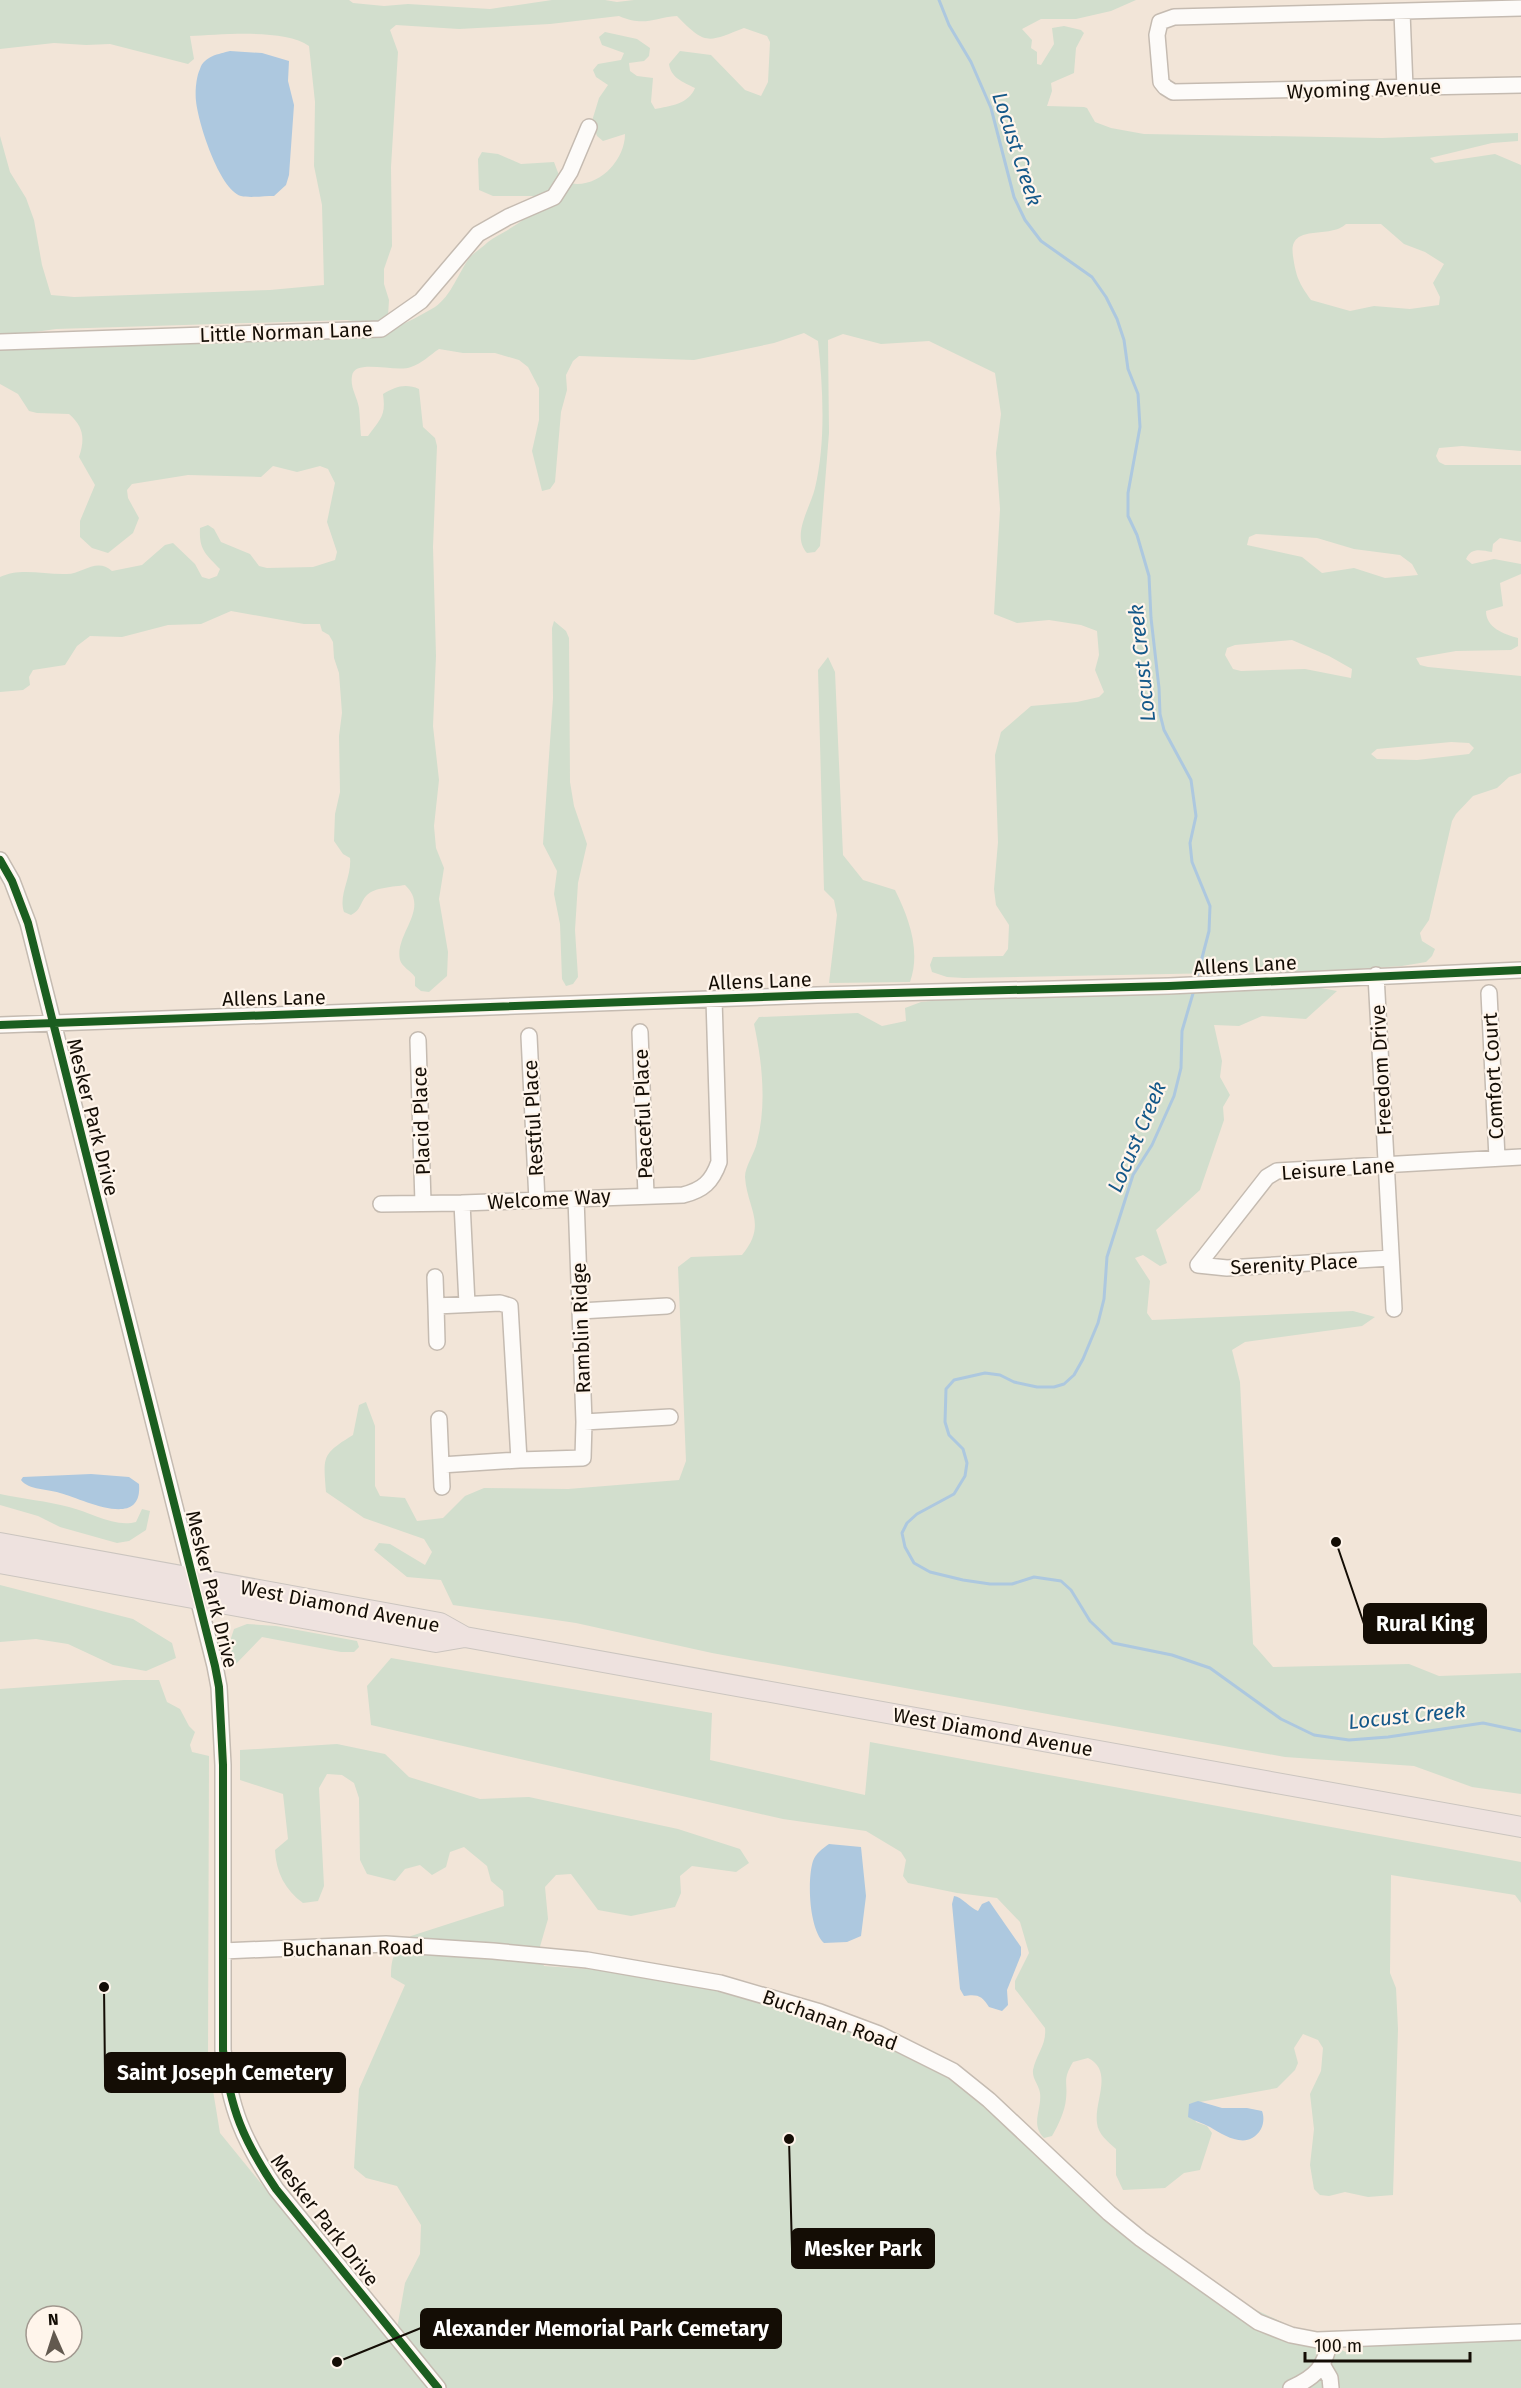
<svg xmlns="http://www.w3.org/2000/svg" width="1521" height="2388" font-family="'Fira Sans',sans-serif">
<style>
.green{fill:#d2decd;fill-rule:evenodd}
.water{fill:#adc8df}
.lines{fill:none;stroke-linecap:round;stroke-linejoin:round}
.stream{stroke:#adc8df;stroke-width:3}
.minor-casing{stroke:#c5bbb1;stroke-width:18}
.major-casing{stroke:#cbc5bf;stroke-width:22}
.minor{stroke:#fdfbf9;stroke-width:15}
.major{stroke:#eee2df;stroke-width:20}
.cycleway-casing{stroke:#fff5eb;stroke-width:11}
.cycleway{stroke:#1b5e20;stroke-width:8}
.labels{text-anchor:middle;dominant-baseline:central;stroke-width:4.5;stroke-linejoin:round;paint-order:stroke}
.street-label{font-size:20px;fill:#140d05;stroke:#fff5eb}
.water-label{font-size:21px;font-style:italic;fill:#145889;stroke:#fff5eb}
.leader{fill:none;stroke:#140d05;stroke-width:2}
.callout-dot{fill:#140d05;stroke:#fff5eb;stroke-width:2}
.callout{fill:#140d05;stroke:#140d05;stroke-width:2}
.callout-label{font-size:21px;text-anchor:middle;font-weight:bold;fill:#fff}
</style>
<rect width="100%" height="100%" fill="#f2e5d8"/>
<!-- green -->
<path class="green" d="M0 0H349L353 3 384 6 408 4 490 9 552 0H605L617 2 634 0H1136L1111 11 1076 19H1041L1022 29 1032 40 1031 48 1037 52V64L1041 65 1054 44 1052 28 1064 26 1081 30 1084 33 1076 48 1074 73 1051 83 1052 91 1047 106 1084 107 1087 108 1095 122 1111 128 1144 134 1382 138 1518 133V141L1492 143 1430 158 1435 163 1495 154 1521 165V451L1462 446 1439 448 1436 456 1439 462 1445 465H1521V542L1500 538 1493 544 1492 552C1481 550 1471 547 1466 559L1472 564 1494 559 1521 564V574L1500 583 1503 606 1486 611C1486 628 1504 634 1518 638V646L1511 650 1456 651 1416 658 1420 665 1428 667 1521 676V773L1509 777 1497 788 1473 796 1456 814 1452 821 1429 920 1420 933 1422 941 1435 949 1432 956 1426 962 1402 966 1330 971 964 978 947 977 932 972 930 965 933 957 1003 956 1008 949 1009 925 996 905 994 889 998 842 995 755 1001 732 1031 706 1077 702 1099 697 1104 692 1095 670 1099 655 1097 631 1081 625 1049 620 1017 623 994 614 1000 509 996 453 1001 414 995 373 929 341 881 344 843 334 828 340 829 433 820 546 815 552 807 553C791 535 810 509 815 488 826 442 823 388 818 341L804 333 774 343 694 360 579 356 573 361 566 375 567 390 561 412 555 482 550 489 542 491 532 451 539 420V388L528 367 519 360 495 353H463L439 349C430 355 421 364 411 367 396 373 354 358 352 376 350 388 357 396 359 408 360 417 360 426 361 436H368C381 418 386 416 383 394 395 387 405 383 419 389L423 427 435 438 437 446 433 547 436 656 433 726 439 780 434 826 436 848 444 868 439 899 448 952 447 976 429 992 421 991 415 986V977C411 971 402 967 400 960 394 934 431 909 405 885 394 887 374 887 366 896 360 903 361 910 351 915L344 912C338 895 352 877 350 858L343 854 334 841 335 814 340 792 339 736 342 713 339 673 334 658 333 642 329 635 322 631 320 624H304L231 611 201 624 168 625 122 637 90 636 77 646 65 665 33 670 29 677 30 685 23 690 0 692V577C20 567 45 575 67 574 82 574 97 557 112 571L142 565 165 545 173 543 195 564 202 577 209 579 217 576 220 569C205 553 199 550 200 528L208 525 214 529 221 542 250 554 259 566 267 568 313 567 335 560 337 552 327 522 335 483 328 469 320 466 297 472 273 466 261 477 188 475 132 484 127 490 128 498 139 518 133 533 108 553 92 548 80 537V521L95 485 79 457C85 439 84 427 69 414L37 413 29 411 18 394 0 384V348H52L363 323 347 320 56 329 0 337V136L10 172 26 198 34 220 42 265 51 295 74 297 270 290 324 285 322 205 314 166 315 102 309 46C284 28 220 35 190 36L194 59 188 64 110 44 86 45 54 43 0 49ZM619 16C645 27 652 18 677 16 706 46 708 42 744 28L767 36 770 42 768 82 761 96 745 90 711 55 680 51 669 64C671 78 683 82 695 88 689 104 670 106 655 109L651 102 653 78 637 76 630 71 629 63 644 61 649 56 650 48 637 39 605 32 599 37 602 45 624 53 621 60 598 64 593 70 596 77 608 85 599 98 592 121 597 136 603 141 625 134C625 158 603 184 577 184 572 184 565 181 560 178L554 162 521 164 498 154 482 152 478 159 479 190 493 196H533C540 219 503 230 488 242 483 247 475 252 470 257 458 273 452 295 435 307 422 315 407 322 393 329L388 316 389 300 384 284V269L392 246 391 167 398 52 390 30 396 25 459 29 550 24ZM1346 224H1381L1404 244 1425 252 1444 264 1433 283 1440 297 1439 305 1410 309 1374 306 1350 311 1311 300C1299 283 1296 277 1293 256 1288 222 1329 240 1346 224ZM1256 534 1317 538 1354 549 1400 555 1412 564 1418 575 1385 578 1354 568 1322 573 1302 557 1247 545 1249 537ZM1292 640 1329 656 1352 669 1351 678 1305 669 1241 671 1233 669 1225 655 1227 648 1235 645ZM1451 742 1469 743 1474 748 1469 754 1417 760 1377 759 1371 754 1377 749Z
M554 621 566 631 569 638 570 782 574 806 587 844 578 883 575 930 578 977 573 984 566 986 562 979 560 924 554 894 557 871 543 844 553 698 552 628Z
M828 657 835 672 843 855 863 880 895 890C909 918 921 951 910 982L829 983 837 915 834 900 824 890 818 670Z
M1321 988 1337 991 1306 1019 1262 1016 1239 1026 1214 1025 1222 1061 1220 1077 1230 1095 1223 1107 1224 1120 1200 1190 1156 1230 1167 1263 1160 1266 1143 1255 1135 1258 1150 1281 1147 1313 1152 1320 1353 1311 1375 1317 1362 1326 1245 1342 1232 1350 1240 1382 1253 1644 1273 1667 1409 1664 1439 1676 1521 1673V1794L1472 1787 1414 1766 1285 1757 712 1653 576 1623 453 1605 441 1580 407 1577 374 1550 379 1543 390 1544 425 1565 432 1552 424 1539 364 1518 326 1492C323 1456 322 1454 353 1435L359 1405 366 1402 375 1426V1486L380 1496 405 1498 417 1521 443 1518 465 1496 484 1488 568 1489 679 1480 686 1461 678 1267 691 1257 742 1255C768 1224 747 1209 745 1177 745 1166 755 1153 757 1142 767 1104 762 1061 754 1024L759 1017 858 1013 882 1026 906 1021 905 1008 921 1002 1027 992Z
M0 1494C23 1499 47 1501 69 1507 90 1512 115 1528 136 1522L142 1509 150 1511 146 1530 129 1541 117 1543 60 1527 38 1516 0 1505Z
M0 1585 133 1619 172 1643 176 1658 146 1671 113 1665 68 1644 36 1639 0 1642Z
M247 1624 276 1626 357 1641 359 1647 354 1652H341L262 1637 233 1667 230 1641 234 1629Z
M391 1658 712 1713 710 1760 865 1795 870 1742 1521 1862V1903L1515 1895 1391 1875 1390 1973 1396 1988 1398 2029 1393 2195 1368 2197 1345 2192 1329 2196 1320 2195 1314 2189 1310 2165 1314 2129 1310 2094 1321 2071 1323 2048 1318 2040 1303 2034 1294 2048 1298 2063 1295 2070 1277 2088 1189 2104 1196 2122 1207 2126 1212 2133 1200 2170 1184 2173 1165 2188 1123 2190 1116 2175V2149C1108 2142 1098 2134 1097 2123 1094 2101 1114 2071 1088 2058L1073 2062C1062 2081 1068 2081 1066 2099 1065 2111 1058 2126 1052 2136L1044 2138C1030 2124 1042 2110 1040 2093 1039 2085 1032 2079 1033 2070 1036 2055 1047 2044 1045 2028L1015 1989V1981L1029 1953 1020 1922 997 1898 957 1893 908 1883 903 1876 906 1860 901 1852 866 1831 783 1819 371 1725 367 1686Z
M124 1680H159L167 1702 180 1709 189 1726 195 1732 190 1745 192 1752 209 1756 208 2060 220 2133 382 2332 395 2340 405 2283 420 2254 421 2225 397 2186 366 2178 354 2168 359 2089 405 1985 391 1977C391 1955 395 1951 411 1936L504 1906 503 1891 491 1881 487 1866 464 1847 450 1852 446 1867 432 1875 420 1865 405 1869 395 1881 367 1874 360 1860 359 1798 354 1783 342 1775 327 1774 319 1788 324 1886 318 1901 303 1903C285 1890 276 1872 275 1850L288 1839 283 1794 240 1780V1750L337 1744 385 1754 409 1777 480 1799 529 1797 678 1829 740 1849 749 1863 736 1872 692 1866 680 1876 681 1893 675 1907 631 1916 598 1910 571 1874 556 1875 545 1887 548 1919 539 1950 544 1966 644 1973 823 2017 953 2077V2081L963 2086 1047 2166 1192 2280 1348 2353 1355 2347 1370 2343 1521 2338V2388H445L443 2383 438 2388H0V1689ZM36 2316H72V2352H36Z"/>
<!-- water -->
<path class="water" d="M230 51 262 53 289 61 288 81 294 105 289 175 286 185 274 196C264 196 250 198 241 196 219 189 198 122 196 101 195 93 196 77 200 69 204 56 219 54 230 51Z
M91 1474 129 1477 139 1484C143 1531 83 1499 60 1493 49 1489 28 1490 21 1480L23 1477Z
M829 1844 861 1847 866 1896 861 1936 847 1942 824 1943C809 1929 807 1880 813 1861 816 1853 822 1849 829 1844Z
M954 1896C962 1897 970 1908 978 1911L982 1904 989 1901 1021 1947V1955L1007 1990 1008 2005 1002 2011 989 2007C982 1996 978 1994 964 1996L960 1989 952 1904Z
M1198 2101 1222 2108H1247L1262 2111C1264 2116 1264 2123 1261 2129 1248 2151 1225 2136 1210 2127 1202 2123 1195 2121 1188 2117L1189 2104Z"/>
<g class="lines">
<!-- stream -->
<path class="stream" d="M939 0 949 25 971 62 991 108 1014 197 1025 220 1041 241 1092 277 1106 297 1117 319 1124 340 1128 369 1138 394 1140 427 1128 493V516L1137 535 1149 576 1151 618 1159 688 1160 714 1164 730 1191 780 1196 816 1190 843 1192 862 1210 906 1209 931 1196 981
M1194 990 1182 1031 1181 1068 1174 1096 1152 1145 1133 1175 1107 1257 1104 1299 1098 1323 1083 1359 1074 1375 1064 1384 1054 1387H1037L1014 1382 1000 1375 985 1373 954 1380 946 1389 945 1422 949 1435 963 1449 967 1463 965 1476 954 1494 917 1514 907 1523 902 1533 905 1547 914 1563 930 1572 963 1580 990 1584H1012L1034 1577 1061 1581 1071 1590 1090 1621 1113 1643 1172 1655 1210 1668 1281 1719 1314 1735 1349 1740 1388 1737 1483 1723 1521 1731"/>
<!-- minor casing -->
<g class="minor-casing">
<path id="minor" d="M1521 8 1174 17 1160 22 1157 35 1161 82 1165 87 1173 92 1521 85
M1402 12 1405 88
M0 342 381 329 421 301 478 234 508 217 554 197 570 172 589 127
M0 860 12 881 28 923 215 1666 219 1687 223 1765V2050C230 2109 243 2140 276 2189L438 2388
M1376 975 1394 1309
M1489 993 1497 1158
M0 1025 817 995 1169 986 1521 970
M640 1032 646 1195
M529 1036 537 1201
M418 1040 423 1203
M462 1203 467 1304
M381 1204 462 1203 683 1195C703 1190 712 1182 719 1162L714 999
M1391 1258 1227 1268 1198 1265 1267 1177 1277 1171 1521 1157
M435 1277 436 1306 500 1303 510 1306 519 1460 441 1465 439 1419
M436 1306 437 1342
M580 1311 667 1306
M584 1422 670 1417
M519 1460 583 1458 584 1422 576 1198
M441 1465 442 1487
M223 1951 386 1944 493 1951 587 1960 720 1983 820 2012 879 2034 953 2071 989 2100 1109 2213 1141 2239 1258 2322 1291 2335 1317 2340 1521 2332
M1323 2366 1330 2378 1331 2388
M1291 2388C1316 2377 1325 2367 1330 2340"/>
</g>
<!-- major casing -->
<g class="major-casing">
<path id="major" d="M0 1543 440 1623 465 1637
M0 1563 436 1642 465 1637 1521 1827"/>
</g>
<!-- minor -->
<use href="#minor" class="minor"/>
<!-- major -->
<use href="#major" class="major"/>
<!-- cycleway casing -->
<g class="cycleway-casing">
<path id="cycleway" d="M0 860 12 881 28 923 215 1666 219 1687 223 1765V2050C230 2109 243 2140 276 2189L438 2388
M0 1025 817 995 1169 986 1521 970"/>
</g>
<!-- cycleway -->
<use href="#cycleway" class="cycleway"/>
</g>
<g class="labels">
<!-- street labels -->
<g class="street-label">
<text transform="translate(1364 89) rotate(-2)">Wyoming Avenue</text>
<text transform="translate(286 332) rotate(-2)">Little Norman Lane</text>
<text transform="translate(1245 965) rotate(-3)">Allens Lane</text>
<text transform="translate(760 981) rotate(-2)">Allens Lane</text>
<text transform="translate(274 998) rotate(-1)">Allens Lane</text>
<text transform="translate(1381 1070) rotate(-93)">Freedom Drive</text>
<text transform="translate(1493 1076) rotate(-93)">Comfort Court</text>
<text transform="translate(643 1114) rotate(-92)">Peaceful Place</text>
<text transform="translate(93 1117) rotate(76)">Mesker Park Drive</text>
<text transform="translate(533 1118) rotate(-93)">Restful Place</text>
<text transform="translate(421 1121) rotate(-92)">Placid Place</text>
<text transform="translate(1338 1169) rotate(-4)">Leisure Lane</text>
<text transform="translate(549 1199) rotate(-3)">Welcome Way</text>
<text transform="translate(1294 1264) rotate(-3)">Serenity Place</text>
<text transform="translate(581 1328) rotate(-92)">Ramblin Ridge</text>
<text transform="translate(212 1589) rotate(76)">Mesker Park Drive</text>
<text transform="translate(340 1606) rotate(11)">West Diamond Avenue</text>
<text transform="translate(993 1732) rotate(10)">West Diamond Avenue</text>
<text transform="translate(353 1948) rotate(-1)">Buchanan Road</text>
<text transform="translate(830 2020) rotate(20)">Buchanan Road</text>
<text transform="translate(325 2220) rotate(52)">Mesker Park Drive</text>
</g>
<!-- water labels -->
<g class="water-label">
<text transform="translate(1017 149) rotate(72)">Locust Creek</text>
<text transform="translate(1142 663) rotate(-96)">Locust Creek</text>
<text transform="translate(1137 1137) rotate(-67)">Locust Creek</text>
<text transform="translate(1407 1716) rotate(-6)">Locust Creek</text>
</g>
</g>
<!-- callouts -->
<path class="leader" d="M1336 1542L1364 1624M104 1987L105 2073M789 2139L792 2249M337 2362L421 2328"/>
<g class="callout-dot">
<circle cx="1336" cy="1542" r="6"/>
<circle cx="104" cy="1987" r="6"/>
<circle cx="789" cy="2139" r="6"/>
<circle cx="337" cy="2362" r="6"/>
</g>
<g class="callout">
<rect x="1364" y="1604" width="122" height="39" rx="6"/>
<rect x="105" y="2053" width="240" height="39" rx="6"/>
<rect x="792" y="2229" width="142" height="39" rx="6"/>
<rect x="421" y="2309" width="360" height="39" rx="6"/>
</g>
<g class="callout-label">
<text x="1425" y="1631">Rural King</text>
<text x="225" y="2080">Saint Joseph Cemetery</text>
<text x="863" y="2256">Mesker Park</text>
<text x="601" y="2336">Alexander Memorial Park Cemetary</text>
</g>
<!-- north arrow -->
<g transform="translate(54 2334) rotate(357)"><circle r="28" fill="#fff5eb" stroke="#a1988f" stroke-width="1.5"/>
<path d="M0-4.5L10 22L0 15L-10 22Z" fill="#62594f"/>
<text y="-9" font-size="16" font-weight="bold" text-anchor="middle" fill="#140d05">N</text>
</g>
<!-- scale -->
<path d="M1305 2352v9h165v-9" fill="none" stroke="#140d05" stroke-width="3"/>
<text x="1314" y="2352" font-size="18" fill="#140d05" stroke="#fff5eb" stroke-width="4.5" paint-order="stroke">100 m</text>
</svg>
